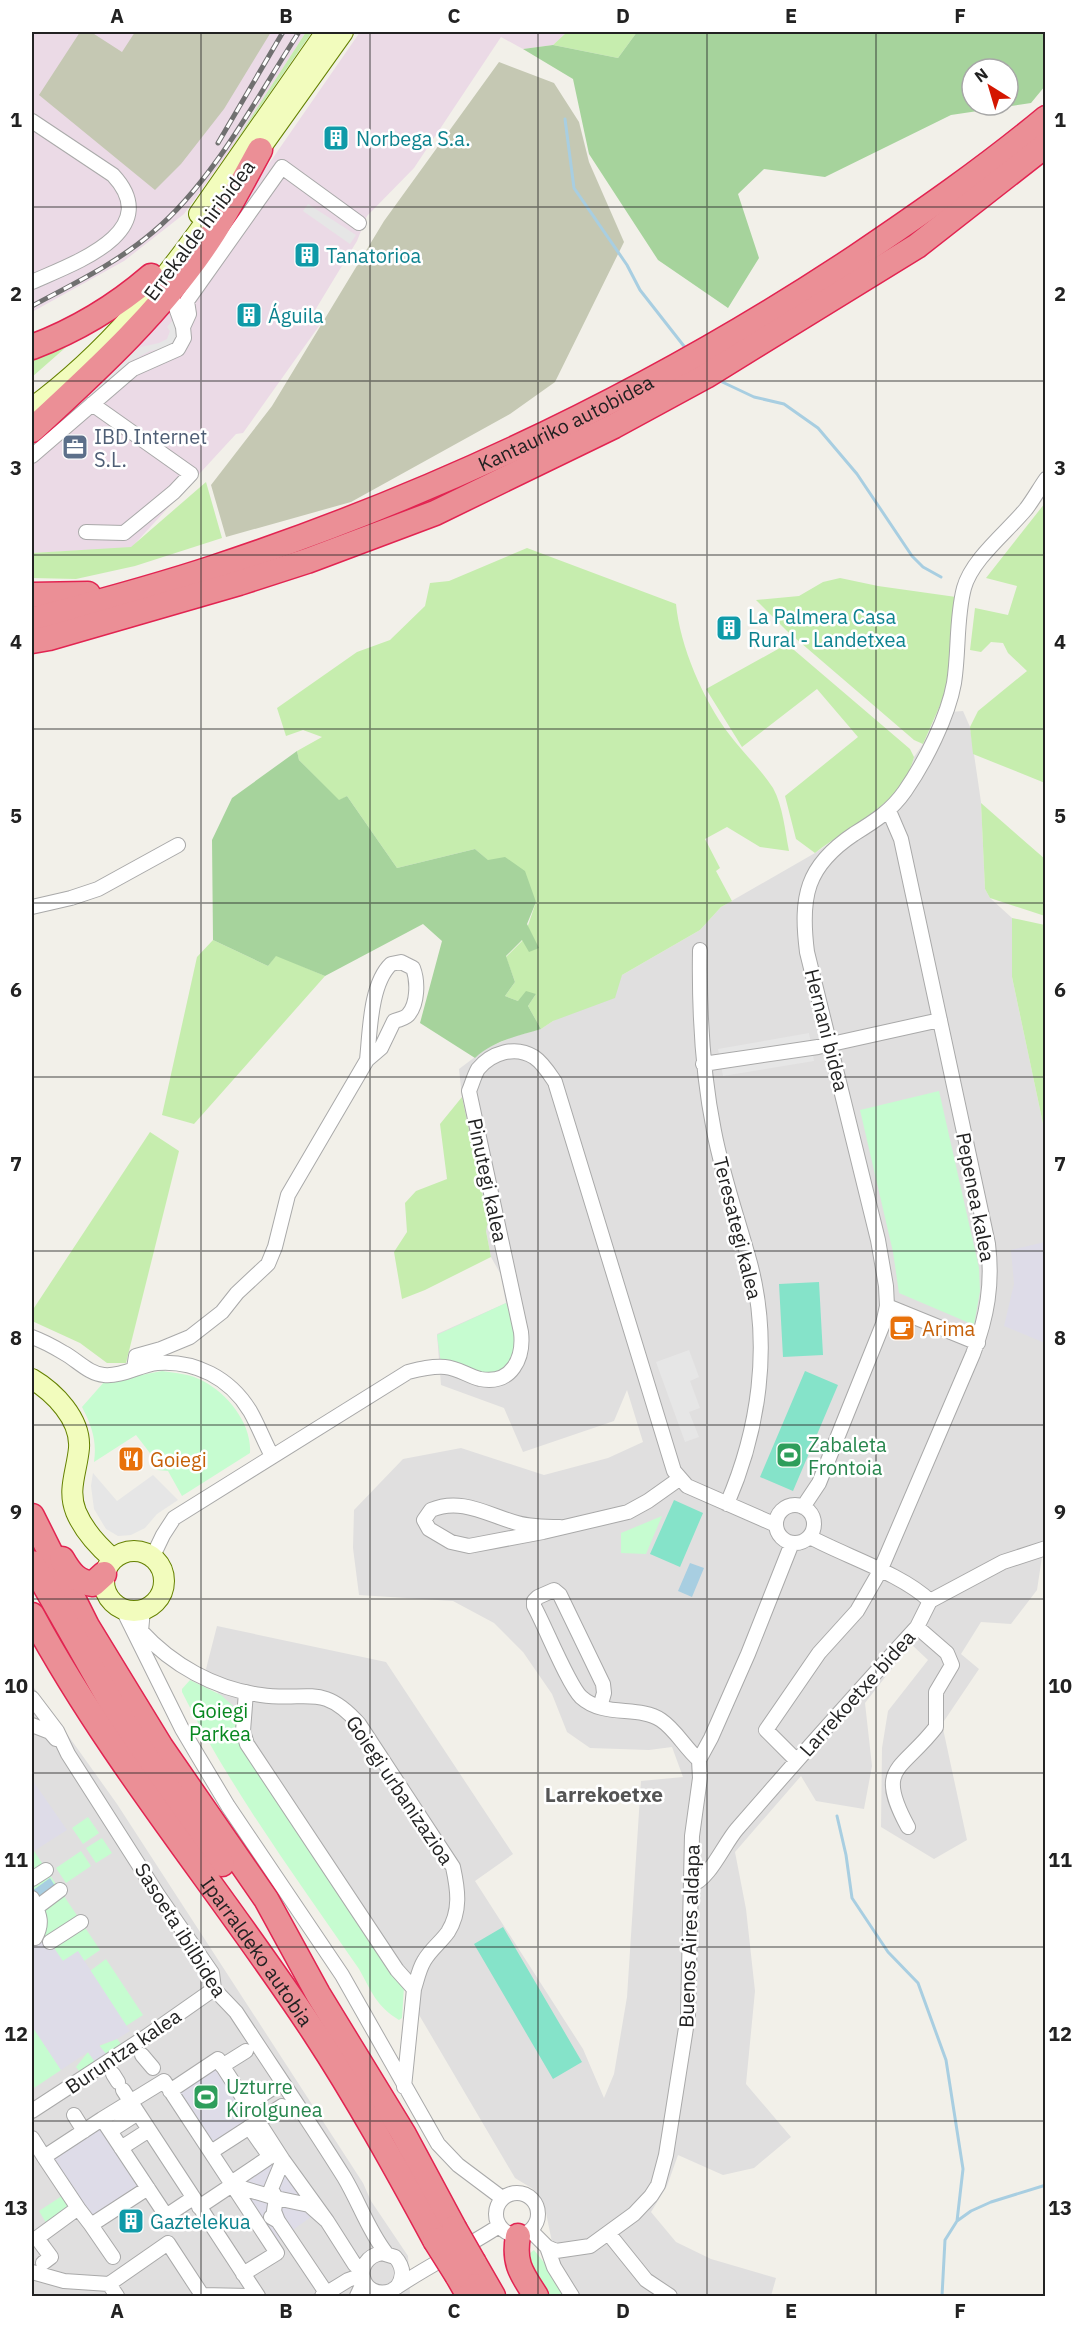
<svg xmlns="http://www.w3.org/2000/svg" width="1077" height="2328" font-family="'IBM Plex Sans',sans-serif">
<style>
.residential{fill:#e0dfdf}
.industrial{fill:#ebdae6}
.construction{fill:#c5c8b3}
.grass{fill:#c6edae}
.forest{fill:#a6d39c;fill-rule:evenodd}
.park{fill:#c6fcd0}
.pitch{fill:#85e3c9}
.parking{fill:#e6e6e6}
.plaza{fill:#dedce8}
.water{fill:#a8cee1}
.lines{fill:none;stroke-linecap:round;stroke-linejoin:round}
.stream{stroke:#a8cee1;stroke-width:3}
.street-casing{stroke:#a9a9a9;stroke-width:16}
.secondary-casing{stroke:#658101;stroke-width:22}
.highway-casing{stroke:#e22451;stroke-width:27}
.street{stroke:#fff;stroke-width:14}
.secondary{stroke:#f2fcbd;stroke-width:20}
.highway{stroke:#eb8f96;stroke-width:24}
.rail-casing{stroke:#707070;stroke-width:5}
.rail{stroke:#fff;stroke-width:3;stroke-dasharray:9;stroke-linecap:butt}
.highway-bridge-casing{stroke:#e22451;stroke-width:27;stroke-linecap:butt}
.highway-bridge{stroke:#eb8f96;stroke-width:24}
.grid{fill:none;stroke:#222;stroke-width:1.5;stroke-opacity:0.55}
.labels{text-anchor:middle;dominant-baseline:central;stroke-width:5;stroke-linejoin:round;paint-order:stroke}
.culture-label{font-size:20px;fill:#0d838f;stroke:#fff;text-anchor:start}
.street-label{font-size:20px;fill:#222;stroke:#fff}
.service-label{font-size:20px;fill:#4e5e75;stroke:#fff;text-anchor:start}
.food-label{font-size:20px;fill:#c56008;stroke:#fff;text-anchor:start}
.leisure-label{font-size:20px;fill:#27864d;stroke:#fff;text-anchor:start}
.park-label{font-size:20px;fill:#088820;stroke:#fff}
.neighbourhood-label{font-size:21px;font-weight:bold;fill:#555;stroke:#fff}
.neatline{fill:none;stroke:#222;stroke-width:2}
.grid-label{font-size:20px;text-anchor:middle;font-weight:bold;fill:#222}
</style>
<rect width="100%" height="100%" fill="#f2f0e9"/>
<!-- residential -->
<path class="residential" d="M963 711 970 727 981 802 985 889 990 898 1012 918V977L1045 1133V1555L1042 1557 1037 1590 1011 1624 981 1622 961 1654 979 1669 942 1724 967 1840 934 1859 881 1827 882 1748 888 1711 928 1660 911 1644 865 1703 872 1766 864 1809 816 1801 801 1776 735 1852 746 1909 755 1991 746 2084 791 2137 754 2168 723 2175 678 2155 667 2186 651 2212 676 2242 711 2259 776 2278 771 2296H563L544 2203 533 2189 515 2178 402 1986 242 1743 206 1669 217 1626 386 1662 513 1854 475 1881 583 2049 604 2098 614 2074 627 1997 641 1781 683 1777 672 1747 649 1750 590 1748 567 1732 552 1694 523 1652 494 1623 453 1601 359 1595 353 1548 354 1510 403 1459 461 1448 544 1475 608 1458 643 1442 627 1390 614 1421 523 1452 504 1408 441 1385 437 1334 506 1303 500 1273 491 1257 486 1231 480 1183 462 1097 459 1069 487 1048 512 1037 541 1029 622 975 700 930 721 907 815 853 879 809 909 774 914 757 923 744 938 713Z
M32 1685 117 1804 363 2183 371 2201 408 2256 410 2294 405 2296H32Z"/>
<!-- industrial -->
<path class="industrial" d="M32 32H306L230 150 184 214 124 261 32 312Z
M360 32H567L553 45 523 49 501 37 414 168 367 216 357 241 314 312 324 319 243 433 236 434 131 548 32 553V440L223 230Z"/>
<!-- construction -->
<path class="construction" d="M80 32H91L122 52 135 32H271L224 109 181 164 155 190 39 95Z
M499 62 554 83 579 122 589 162 624 242 555 382 510 414 351 502 226 537 211 485 272 406 384 221Z"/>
<!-- grass -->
<path class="grass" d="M306 32H312L230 150Z
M567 32H637L618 58 553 45Z
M73 341 32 377V355Z
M206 482 222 538 135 566 76 579 32 578V553L131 547Z
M1045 503V783L973 754 970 727 978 711 1027 671 1008 653 1003 643 991 642 981 652 970 650 975 608 1008 615 1017 586 986 578Z
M527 548 676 604C680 646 703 700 729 734 743 753 761 769 773 788 783 806 785 831 789 851L760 847 727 827 705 839 720 868 716 871 732 901 721 907 700 930 622 975 615 998 553 1021 541 1029 528 1006 536 994 518 1001 505 996 515 982 506 957 523 940 536 902 475 849 397 868 347 796 339 801 299 760 297 751 322 737 303 730 286 736 277 708 357 652 390 640 425 606 430 583 449 581Z
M840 578 878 586 956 597 949 685 923 744 914 740 787 631 756 600 799 596 823 582Z
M787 644 910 749 914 757C903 804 850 825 815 853L796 839 785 796 858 737 817 689 742 747 706 689Z
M981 803 1045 859V916L990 898 985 889Z
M1012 918 1045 925V1133L1012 977Z
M213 940 268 966 276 955 325 976 194 1124 162 1115 197 957Z
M462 1097 488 1220 486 1231 491 1257 425 1290 402 1299 394 1252 407 1232 405 1203 416 1191 447 1179 440 1124Z
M150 1132 179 1151 126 1363H107L80 1343 32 1321V1311Z"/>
<!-- forest -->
<path class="forest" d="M637 32H1045V86L1031 103 951 115 825 177 764 169 738 194 759 258 728 308 658 260 589 154 573 79 523 49 553 45 618 58ZM972 69H1008V105H972Z
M297 751 299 760 339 800 347 796 397 868 475 849 488 860 505 857 525 871 536 902 527 924 539 948 529 952 522 940 506 956 515 982 505 996 518 1001 526 991 536 994 528 1006 541 1029C518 1036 493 1041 475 1058L420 1023 442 941 423 924 325 976 276 956 268 966 213 940 212 840 232 798Z"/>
<!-- park -->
<path class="park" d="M939 1091 979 1268 980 1291 974 1325 899 1293 893 1252 860 1110Z
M506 1303C513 1324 528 1352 504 1367 499 1371 493 1374 487 1373 475 1373 454 1365 441 1363L437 1335Z
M162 1371C176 1373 191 1374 203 1381 228 1394 252 1424 250 1453L182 1496 168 1471 157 1470 152 1463 153 1457 136 1435 94 1462C97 1441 92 1426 82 1407L104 1382Z
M662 1516 646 1554 621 1553V1533Z
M190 1680 221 1695 243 1715 241 1731 404 1987 402 2018 399 2020C376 2006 372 1992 359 1969 297 1879 231 1790 182 1692V1689Z
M88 1817 99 1833 83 1844 72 1828Z
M102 1838 112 1853 96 1863 86 1848Z
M32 1848 100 1950 84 1961 78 1952 63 1961 32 1937Z
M81 1851 91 1866 66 1883 56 1868Z
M106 1959 143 2015 126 2026 90 1971Z
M32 2026 61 2070 34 2088 32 2084Z
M117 2039 121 2044 106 2054 99 2046Z
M88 2052 95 2062 80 2072 76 2067Z
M71 2190 103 2201 49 2228 39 2211Z
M534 2250 571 2296H544L525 2257Z"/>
<!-- pitch -->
<path class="pitch" d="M819 1282 823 1355 783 1357 779 1284Z
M805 1371 838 1385 793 1491 760 1477Z
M674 1500 703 1513 680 1567 650 1554Z
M503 1927 582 2062 553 2079 474 1944Z"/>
<!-- parking -->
<path class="parking" d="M308 204 356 235 350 244 303 211Z
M173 320 180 335 174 343 164 348 150 351 131 361 86 401 81 396 125 355 141 347 159 343 167 339 170 331 167 327Z
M809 1033 814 1061 723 1076 718 1049Z
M689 1350 699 1377 690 1381 700 1408 689 1412 699 1437 685 1442 656 1362Z
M93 1473 117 1501 153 1475 178 1500 157 1514 145 1528 131 1535 118 1536 106 1529 94 1509 91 1486Z"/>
<!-- plaza -->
<path class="plaza" d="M1045 1242H1046L1045 1343 1004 1326 1014 1284 1011 1250Z
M33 1781 67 1830 34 1851 32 1848V1783Z
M32 1937 50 1942 63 1961 78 1951 130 2031 117 2039 99 2045 106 2054 95 2062 88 2052 61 2070 32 2026Z
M212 2061 251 2124 212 2148 173 2086Z
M99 2123 144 2193 94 2226 48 2156Z
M274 2157 315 2214 276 2242 238 2181Z"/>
<!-- water -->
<path class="water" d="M690 1563 704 1568 692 1597 678 1591Z
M50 1878 55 1886 32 1902V1891Z"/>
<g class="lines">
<!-- stream -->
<path class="stream" d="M565 119 574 188 627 265 640 290 687 350
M718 380 754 397 784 404 818 428 857 474 912 556 923 567 941 577
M837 1816 846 1855 852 1898 888 1952 918 1983 946 2060 963 2169 957 2221
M942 2296 945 2240 957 2221 971 2211 991 2202 1046 2185"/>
<!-- street casing -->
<g class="street-casing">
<path id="street" d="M32 121 113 175C166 232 72 264 32 282
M183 327 189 314 187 301 282 167 359 223
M32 456 133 369 178 349 184 338 183 327 170 291
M86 532 124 533 174 492 191 474 92 404
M32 907 71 898 98 889 178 845
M700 950C699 1011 702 1071 714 1131 723 1178 739 1222 751 1267 771 1347 759 1430 727 1504
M401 962 413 968C418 981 418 1004 408 1015 405 1018 398 1020 394 1021L381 1048 367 1060C370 1032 370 984 391 964Z
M703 1064 818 1047 940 1020
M887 1306 978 1343
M32 1337C43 1341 54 1347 64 1353 77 1360 89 1374 104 1375 121 1377 140 1365 157 1363 195 1360 230 1378 250 1411 258 1425 264 1441 272 1456
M134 1368 136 1356 161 1349 190 1337 222 1312 237 1293 268 1264 275 1247 288 1195 367 1060
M776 1524a19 19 0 1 1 38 0a19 19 0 1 1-38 0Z
M803 1507 819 1483 883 1324 887 1306 886 1286 878 1240 807 952C800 897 806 866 854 834 875 821 891 811 905 791 925 762 948 717 954 683 959 652 956 618 964 588 972 559 1007 532 1026 509 1033 500 1039 489 1046 479
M560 1527C545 1527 531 1527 517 1523 488 1515 461 1497 431 1510L424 1520 429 1529 451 1542 469 1546 543 1532 628 1512 648 1501 679 1479
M810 1537C845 1556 902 1574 930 1601
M152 1558 163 1535 174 1518 408 1372C420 1369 432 1366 445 1367 458 1368 468 1376 480 1379 512 1385 524 1358 521 1332L469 1091C472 1084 474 1076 478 1069 491 1053 515 1045 534 1057 543 1063 549 1073 555 1082L674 1471 687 1486 776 1525
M930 1601 1003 1562 1046 1548
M123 1610 182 1729 198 1756 228 1806 342 1975 438 2144 458 2165 502 2198
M141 1631C172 1665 215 1689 261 1695 307 1702 322 1682 359 1724L453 1867C458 1890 461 1911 448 1932 441 1942 430 1950 424 1961 419 1969 417 1980 414 1989L404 2087
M142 1639 141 1631 143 1610
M246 1692 243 1731 247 1744 397 1970 414 1989
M32 1698 57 1731 68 1754 158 1895 212 1973 214 1989 236 2012C272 2067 309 2121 344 2177 359 2202 368 2230 386 2253
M600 1707 604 1693 603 1684 560 1595 554 1590 538 1597 534 1601V1606C545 1626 568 1684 581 1697 604 1718 638 1705 661 1720 676 1730 685 1748 699 1760
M32 1725 50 1732 56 1739
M796 1760 766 1730 819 1653 857 1611 880 1571 973 1354C987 1317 993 1284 988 1244L901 839 889 811
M908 1827C875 1766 901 1772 936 1727V1692L952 1665 947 1653 917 1627
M32 1879 46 1870
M691 1885C709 1880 724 1844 737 1829 796 1761 856 1694 917 1627L930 1601
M32 1898C39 1914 44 1922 35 1938
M32 1911 60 1890
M50 1942 81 1922
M142 2055 153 2068
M222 2066 246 2051
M113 2074 118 2082
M123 2090 258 2296
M170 2091 218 2059 283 2160 327 2221
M247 2105 271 2089
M32 2111 147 2036 214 1989
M74 2115 84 2131
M249 2127 270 2157
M110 2131 138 2113
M32 2138 44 2157 102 2119
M121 2148 149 2130
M211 2152 282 2106
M44 2157 78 2208
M231 2183 277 2152
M496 2214a21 21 0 1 1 42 0a21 21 0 1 1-42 0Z
M276 2198 271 2189 283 2160
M199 2207 232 2185 276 2198
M166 2216 193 2198
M271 2217 278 2221 323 2288
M169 2220 102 2119 164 2081 277 2253 243 2274
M278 2221 274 2211 276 2198 309 2205 327 2221 355 2265
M531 2231 547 2247 556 2251 590 2246 634 2214 651 2196 658 2185 666 2155 688 2015 692 1836 700 1778 699 1760 711 1738 748 1654 792 1543
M609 2234 646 2280 670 2296
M547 2247 554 2267 572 2296
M113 2257 91 2225 148 2188
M43 2263 51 2257 37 2238 78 2208 91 2225
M32 2272 64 2281 109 2284 168 2243 202 2295 200 2296
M109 2284 117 2296
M397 2287C404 2277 404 2267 395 2257L382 2253C350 2259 361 2301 391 2291 425 2267 464 2249 499 2226
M202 2295 249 2296
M322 2296 348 2280 362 2275
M357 2296 364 2281"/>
</g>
<!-- secondary casing -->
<g class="secondary-casing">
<path id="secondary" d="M251 161 343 32
M199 214 326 32
M32 408C109 351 162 284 217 206
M32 1379C54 1392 81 1419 79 1448 77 1471 67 1490 76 1512 84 1531 98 1546 113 1559
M104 1581a30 30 0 1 1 60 0a30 30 0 1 1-60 0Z"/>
</g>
<!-- highway casing -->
<g class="highway-casing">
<g id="highway">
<path d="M32 347C77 330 114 308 151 276"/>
<path d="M32 430C96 371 162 311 210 238 228 210 244 179 260 150"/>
<path d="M32 595 88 594"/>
<path id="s1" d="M32 620C92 604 153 588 213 568 440 493 657 389 856 257 921 213 986 168 1046 118"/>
<path d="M32 641 49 638 239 583 307 561 435 513 614 426 706 376 917 246 1046 145"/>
<path d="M32 1516 87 1626 161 1747 266 1899 318 1994 403 2133 454 2228"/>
<path d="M62 1559C70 1573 77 1582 93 1584L104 1574"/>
<path d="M32 1563 111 1702 152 1766 222 1864"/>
<path id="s2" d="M32 1615C112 1763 222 1892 314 2032 358 2099 397 2170 435 2240"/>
<path d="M518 2236C513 2264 522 2274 536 2296"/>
<path d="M474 2263 493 2296"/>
<path d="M457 2275 469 2296"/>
</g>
</g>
<!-- street -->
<use href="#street" class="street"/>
<!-- secondary -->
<use href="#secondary" class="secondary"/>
<!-- highway -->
<use href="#highway" class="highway"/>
<!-- rail casing -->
<g class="rail-casing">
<path id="rail" d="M218 143 283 32
M32 306C73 284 117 263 153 232 213 182 257 97 299 32"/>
</g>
<!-- rail -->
<use href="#rail" class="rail"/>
<!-- highway-bridge casing -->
<g class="highway-bridge-casing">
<path id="highway-bridge" d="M454 2228 474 2263
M435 2240 457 2275"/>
</g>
<!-- highway-bridge -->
<use href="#highway-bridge" class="highway-bridge"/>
</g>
<!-- grid -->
<path class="grid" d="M201 32V2296M370 32V2296M538 32V2296M707 32V2296M876 32V2296M32 207H1046M32 381H1046M32 555H1046M32 729H1046M32 903H1046M32 1077H1046M32 1251H1046M32 1425H1046M32 1599H1046M32 1773H1046M32 1947H1046M32 2121H1046"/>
<!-- icons -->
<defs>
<g id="building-square" transform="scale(1.35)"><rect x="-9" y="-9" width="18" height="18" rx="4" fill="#0f9aa8" stroke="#fff"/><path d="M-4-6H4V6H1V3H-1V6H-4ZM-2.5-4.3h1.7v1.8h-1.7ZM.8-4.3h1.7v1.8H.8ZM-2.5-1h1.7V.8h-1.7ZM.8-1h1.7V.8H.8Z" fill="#fff"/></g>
<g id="office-square" transform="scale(1.35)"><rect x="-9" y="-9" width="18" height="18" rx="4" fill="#5c6f8a" stroke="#fff"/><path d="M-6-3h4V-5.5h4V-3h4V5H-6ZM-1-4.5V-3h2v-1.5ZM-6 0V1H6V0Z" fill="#fff"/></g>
<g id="cafe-square" transform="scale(1.35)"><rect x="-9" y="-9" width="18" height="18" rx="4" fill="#e8710a" stroke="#fff"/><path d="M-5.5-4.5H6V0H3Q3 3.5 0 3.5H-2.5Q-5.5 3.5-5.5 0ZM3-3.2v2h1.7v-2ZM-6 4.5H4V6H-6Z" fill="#fff"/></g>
<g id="stadium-square" transform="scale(1.35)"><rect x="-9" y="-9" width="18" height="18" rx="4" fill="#2e9e5b" stroke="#fff"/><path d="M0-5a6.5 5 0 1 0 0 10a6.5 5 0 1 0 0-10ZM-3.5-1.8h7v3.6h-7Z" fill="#fff"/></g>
<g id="restaurant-square" transform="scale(1.35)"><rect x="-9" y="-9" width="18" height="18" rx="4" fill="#e8710a" stroke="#fff"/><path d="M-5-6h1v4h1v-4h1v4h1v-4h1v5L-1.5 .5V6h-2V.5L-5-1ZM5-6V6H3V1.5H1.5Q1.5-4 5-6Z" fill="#fff"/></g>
</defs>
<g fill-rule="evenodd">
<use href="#building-square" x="336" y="138"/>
<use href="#building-square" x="307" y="255"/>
<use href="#building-square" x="249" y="315"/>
<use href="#office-square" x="75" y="447"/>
<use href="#building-square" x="729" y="628"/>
<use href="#cafe-square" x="902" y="1328"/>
<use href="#stadium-square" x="789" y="1455"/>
<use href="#restaurant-square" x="131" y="1459"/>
<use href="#stadium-square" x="206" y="2097"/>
<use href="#building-square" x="131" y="2221"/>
</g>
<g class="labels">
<!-- culture labels -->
<g class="culture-label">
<text x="356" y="138">Norbega S.a.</text>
<text x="326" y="255">Tanatorioa</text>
<text x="268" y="315">Águila</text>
<text x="748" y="616">La Palmera Casa<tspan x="748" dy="23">Rural - Landetxea</tspan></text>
<text x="150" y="2221">Gaztelekua</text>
</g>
<!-- street labels -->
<g class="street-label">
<text transform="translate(199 230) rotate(-53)">Errekalde hiribidea</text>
<text stroke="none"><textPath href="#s1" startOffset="570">Kantauriko autobidea</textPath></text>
<text transform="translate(827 1030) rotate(76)">Hernani bidea</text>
<text transform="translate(488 1180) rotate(78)">Pinutegi kalea</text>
<text transform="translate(976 1197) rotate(79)">Pepenea kalea</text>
<text transform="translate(738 1228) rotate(76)">Teresategi kalea</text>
<text transform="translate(857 1693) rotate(-48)">Larrekoetxe bidea</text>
<text transform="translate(400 1790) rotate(56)">Goiegi urbanizazioa</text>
<text transform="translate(181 1930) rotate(58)">Sasoeta ibilbidea</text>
<text transform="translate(689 1936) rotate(-88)">Buenos Aires aldapa</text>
<text stroke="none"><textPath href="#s2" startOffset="405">Iparraldeko autobia</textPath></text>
<text transform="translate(123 2051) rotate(-34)">Buruntza kalea</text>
</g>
<!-- service labels -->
<g class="service-label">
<text x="94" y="436">IBD Internet<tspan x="94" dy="23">S.L.</tspan></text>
</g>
<!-- food labels -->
<g class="food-label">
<text x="922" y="1328">Arima</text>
<text x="150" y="1459">Goiegi</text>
</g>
<!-- leisure labels -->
<g class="leisure-label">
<text x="808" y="1444">Zabaleta<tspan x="808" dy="23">Frontoia</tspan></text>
<text x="226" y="2086">Uzturre<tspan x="226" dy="23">Kirolgunea</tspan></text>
</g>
<!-- park labels -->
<g class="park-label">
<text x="220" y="1710">Goiegi<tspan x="220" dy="23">Parkea</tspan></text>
</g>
<!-- neighbourhood labels -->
<g class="neighbourhood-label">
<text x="604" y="1794">Larrekoetxe</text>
</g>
</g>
<!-- border -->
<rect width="1077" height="2328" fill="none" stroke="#ffffff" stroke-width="66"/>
<!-- north arrow -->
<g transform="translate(990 87) rotate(323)"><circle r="28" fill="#ffffff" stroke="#a7a7a7" stroke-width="1.5"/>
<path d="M0-4.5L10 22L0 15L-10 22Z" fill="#d41600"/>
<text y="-9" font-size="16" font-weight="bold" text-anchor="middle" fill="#222222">N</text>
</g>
<rect x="33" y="33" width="1011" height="2262" class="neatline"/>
<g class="grid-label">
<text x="117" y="23">A</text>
<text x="286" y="23">B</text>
<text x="454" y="23">C</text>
<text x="623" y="23">D</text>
<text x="791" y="23">E</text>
<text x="960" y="23">F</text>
<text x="16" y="127">1</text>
<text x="1060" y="127">1</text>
<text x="16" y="301">2</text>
<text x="1060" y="301">2</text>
<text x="16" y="475">3</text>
<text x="1060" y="475">3</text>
<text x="16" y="649">4</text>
<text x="1060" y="649">4</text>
<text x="16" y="823">5</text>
<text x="1060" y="823">5</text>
<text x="16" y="997">6</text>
<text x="1060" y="997">6</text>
<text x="16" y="1171">7</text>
<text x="1060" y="1171">7</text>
<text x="16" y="1345">8</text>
<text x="1060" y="1345">8</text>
<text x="16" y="1519">9</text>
<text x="1060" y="1519">9</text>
<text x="16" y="1693">10</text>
<text x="1060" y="1693">10</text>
<text x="16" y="1867">11</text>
<text x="1060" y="1867">11</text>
<text x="16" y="2041">12</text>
<text x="1060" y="2041">12</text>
<text x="16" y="2215">13</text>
<text x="1060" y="2215">13</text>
<text x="117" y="2318">A</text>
<text x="286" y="2318">B</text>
<text x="454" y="2318">C</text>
<text x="623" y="2318">D</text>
<text x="791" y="2318">E</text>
<text x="960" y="2318">F</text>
</g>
</svg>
